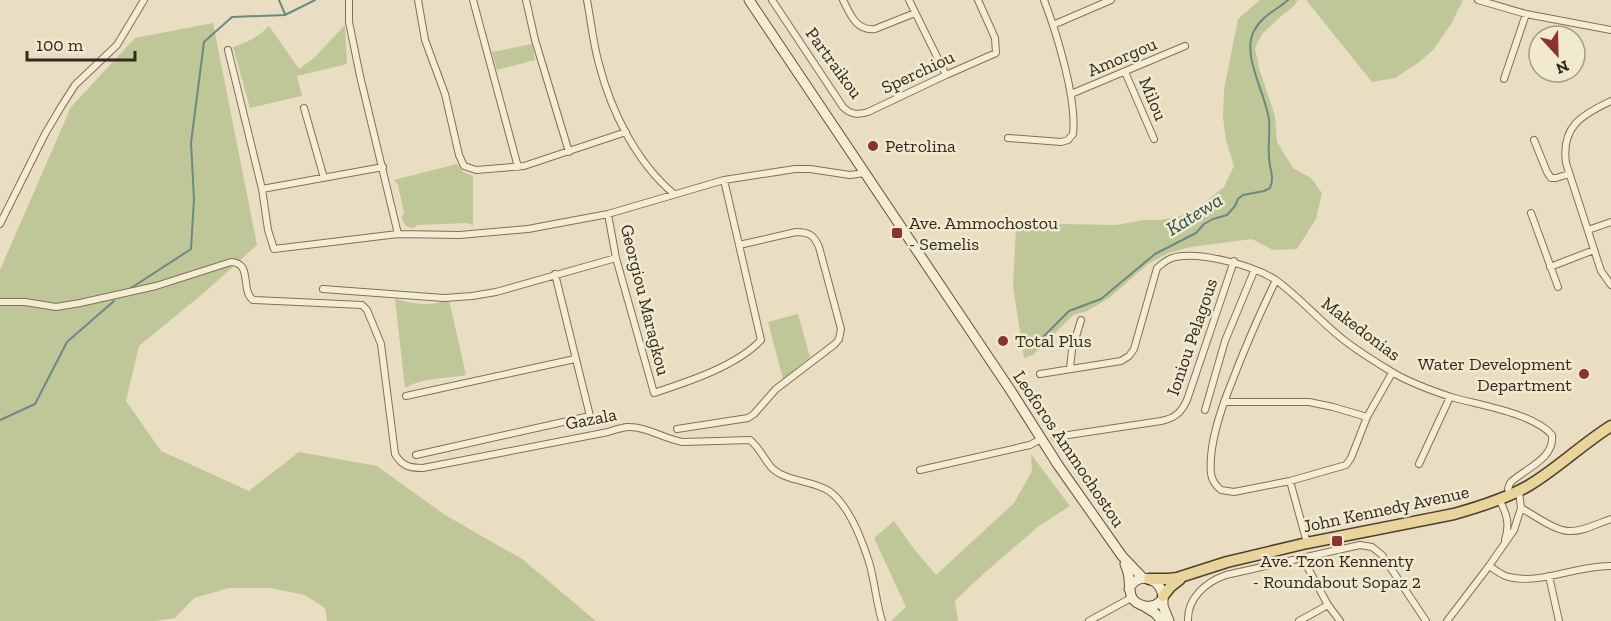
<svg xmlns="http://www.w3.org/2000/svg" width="1611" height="621" font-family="'Zilla Slab',serif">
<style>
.green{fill:#bfc697}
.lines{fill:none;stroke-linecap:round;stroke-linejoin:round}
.stream{stroke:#6c8982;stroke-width:2}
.minor-casing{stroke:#81705b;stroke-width:8}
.secondary-casing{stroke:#63513e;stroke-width:11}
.primary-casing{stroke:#4f3f2f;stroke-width:13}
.minor{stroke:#f5ecd4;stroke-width:6}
.secondary{stroke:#f5ecd4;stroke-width:9}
.primary{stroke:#e9d49c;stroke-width:10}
.poi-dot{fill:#8a3331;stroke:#f1e9d0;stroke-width:2}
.labels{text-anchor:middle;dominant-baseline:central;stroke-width:5;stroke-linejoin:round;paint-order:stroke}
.street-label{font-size:18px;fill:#32281e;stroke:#f1e9d0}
.poi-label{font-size:18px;fill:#32281e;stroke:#f1e9d0;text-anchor:start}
.water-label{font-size:20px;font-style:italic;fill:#2e504f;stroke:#f1e9d0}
</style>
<rect width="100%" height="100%" fill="#e9dec2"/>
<!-- green -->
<path class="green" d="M1260 0H1298L1294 6 1279 18 1262 34 1255 48 1259 68 1275 116 1277 142 1293 168 1311 178 1322 193 1316 219 1297 249 1273 250 1252 239 1191 247 1168 253 1148 264 1109 298 1087 311 1073 315 1033 355 1024 358 1013 286 1016 228H1037L1062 224 1116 225 1143 220H1160L1181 216 1201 205 1224 187 1234 166 1226 140 1223 117 1224 90 1238 19Z
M1306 0H1463L1451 24 1433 50 1418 63 1395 78 1372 82Z
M213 23 257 245 206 291 139 346 126 401 161 451 249 491 299 452 377 466 445 515 522 559 596 621H327L325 608 305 595 270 588H229L194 598 175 618 155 621H0V270L71 107 135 38Z
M345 25 347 64 297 76 302 96 250 108 233 47C248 42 258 37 269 26L299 69 314 58Z
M532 44 535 60 497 70 492 52Z
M457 164 463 172 473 176V226L468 223 417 225 414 228C406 228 404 224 401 217L404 213 398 185 394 180Z
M395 299C418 304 426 307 449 300L466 375C444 379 424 377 405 388Z
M798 314 810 357 783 379 768 322Z
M1031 454 1070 506 1039 526 981 576 955 601 958 621H891L906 607 874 538 894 521 914 549 936 575 1014 503 1032 471Z"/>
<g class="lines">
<!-- stream -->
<path class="stream" d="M279 0 285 14
M128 290 191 249 194 199 191 143 204 42 232 17 285 15 315 0
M1029 349 1039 341 1069 311 1101 299 1155 254 1196 233 1204 224 1213 219 1227 215 1235 206 1238 199 1243 195 1264 191 1270 188C1275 177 1269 168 1269 157 1268 144 1270 132 1269 120 1266 94 1241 55 1254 31 1261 16 1277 10 1288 0
M0 420 35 404 67 342 114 301"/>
<!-- minor casing -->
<g class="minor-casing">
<path id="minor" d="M349 0V22L360 76 398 234
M418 0 425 40 445 94 459 155 464 166 476 170 524 166 626 132
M473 0 518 167
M526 0 535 40 569 152
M587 0C591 21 593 43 599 64 611 111 636 162 674 194
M772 0 843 107C851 115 858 115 868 112L946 75 996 53 995 38 978 0
M843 0C850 14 856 31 875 29L915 13
M909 0 946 75
M1478 0 1526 14 1611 30
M1053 25 1111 0
M228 50 262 189 268 230 274 249 398 234 460 235 528 229 608 214 724 180 795 169H810L850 175 865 173
M1125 72 1154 139
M1504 79 1526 14
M1071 94 1185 46
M1611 101C1581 115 1561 127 1566 163L1601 271 1611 285
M304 108 324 178
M1008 138 1061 142 1068 140 1073 134C1077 99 1057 34 1044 0
M1534 140 1547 172 1551 178H1556L1569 174
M262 189 383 167
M1531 213 1558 287
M608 214 616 258 654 393C687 382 737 366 761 340L724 180
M0 224 45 134 61 107 75 85 117 45 144 0
M1588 230 1611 222
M1550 267 1594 250
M1276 280C1260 313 1246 345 1233 379 1222 406 1208 444 1211 474 1212 480 1216 486 1221 490L1234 492 1290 481 1346 465 1351 458 1367 417 1392 373
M323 289 444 298 472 296 496 292 616 258
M0 302H25L56 307 80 303 156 286 231 262C253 263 240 290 253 300L362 305 367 310 381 344 395 454C402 466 409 468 423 468L608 432C614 430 620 428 627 427 646 426 664 439 683 442L750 440C761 449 764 460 773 469 788 482 812 480 829 491 849 505 862 540 869 562 875 582 876 602 882 621
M1070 368 1072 350 1081 320
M1040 374 1121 361 1129 356 1134 349 1157 268C1162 264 1166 260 1172 258 1197 250 1256 266 1277 281 1299 297 1318 319 1339 336 1354 349 1374 361 1392 372 1410 383 1430 390 1451 397 1479 405 1533 413 1552 435 1555 459 1524 469 1510 483L1508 489 1511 494
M406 396 575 359
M1224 402H1309L1333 407 1367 417
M1205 410 1225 341 1254 271
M677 429 748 418 754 414 776 389 835 344 839 339 841 329 819 247C814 235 809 232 796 232L739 245
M1055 437 1161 421C1175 418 1181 413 1187 400L1234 261
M416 455 590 416 555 274
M1419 464 1450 397
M920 470 1030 445 1041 439
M1290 481 1307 543
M1499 499C1507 514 1510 524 1505 540
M1521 508C1534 515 1555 531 1569 531 1583 532 1598 523 1611 519
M1303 559 1328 605 1340 621
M1489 566C1496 570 1502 576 1509 577 1541 585 1578 565 1611 566
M1549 576 1559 621
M1089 621 1131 598
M1188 621C1187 598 1206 582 1226 575L1360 545 1372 547 1382 555 1426 621
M1299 621 1328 605
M1447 621 1489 566 1514 530 1521 508 1519 491"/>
</g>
<!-- secondary casing -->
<g class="secondary-casing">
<path id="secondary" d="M749 0 1011 391 1058 465 1122 556 1142 577
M1125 564C1127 569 1129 574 1129 579 1130 592 1129 603 1145 606 1153 607 1157 605 1163 599 1164 580 1138 569 1129 589
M1163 599V606L1169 621
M1145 607 1155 613 1162 621"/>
</g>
<!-- primary casing -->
<g class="primary-casing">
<path id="primary" d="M1149 579H1169L1177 578 1227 562 1307 543 1454 514C1479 507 1505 499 1528 486 1557 469 1582 444 1611 426
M1163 596 1171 586 1180 579"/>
</g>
<!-- minor -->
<use href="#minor" class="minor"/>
<!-- secondary -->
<use href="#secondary" class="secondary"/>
<!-- primary -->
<use href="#primary" class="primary"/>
</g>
<!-- markers -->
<g class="poi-dot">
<circle cx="873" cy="146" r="6"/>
<rect x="891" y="227" width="12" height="12" rx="3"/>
<circle cx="1003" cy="341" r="6"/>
<circle cx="1584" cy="374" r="6"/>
<rect x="1331" y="535" width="12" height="12" rx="3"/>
</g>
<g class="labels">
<!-- street labels -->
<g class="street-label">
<text transform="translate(1122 57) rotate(-23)">Amorgou</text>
<text transform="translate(834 63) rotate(54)">Partraikou</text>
<text transform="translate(918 72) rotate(-25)">Sperchiou</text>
<text transform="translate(1153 99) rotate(67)">Milou</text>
<text transform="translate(645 300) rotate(76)">Georgiou Maragkou</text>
<text transform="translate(1361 329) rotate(37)">Makedonias</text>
<text transform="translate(1192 337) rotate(-71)">Ioniou Pelagous</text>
<text transform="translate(591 419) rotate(-11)">Gazala</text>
<text transform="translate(1069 449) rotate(56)">Leoforos Ammochostou</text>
<text transform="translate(1386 509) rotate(-12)">John Kennedy Avenue</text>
</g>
<!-- poi labels -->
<g class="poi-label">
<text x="885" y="146">Petrolina</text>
<text x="909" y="223">Ave. Ammochostou<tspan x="909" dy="21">- Semelis</tspan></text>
<text x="1015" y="341">Total Plus</text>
<text x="1572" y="364" text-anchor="end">Water Development<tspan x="1572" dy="21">Department</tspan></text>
<text x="1337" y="561" text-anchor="middle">Ave. Tzon Kennenty<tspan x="1337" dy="21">- Roundabout Sopaz 2</tspan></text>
</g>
<!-- water labels -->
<g class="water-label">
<text transform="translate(1194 214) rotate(-32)">Katewa</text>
</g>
</g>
<!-- north arrow -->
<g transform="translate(1557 54) rotate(158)"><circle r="28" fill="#f1e9d0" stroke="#a59c89" stroke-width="1.5"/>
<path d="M0-4.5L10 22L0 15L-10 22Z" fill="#8a3331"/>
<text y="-9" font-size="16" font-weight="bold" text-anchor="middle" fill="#32281e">N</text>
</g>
<!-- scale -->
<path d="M27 51v9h108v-9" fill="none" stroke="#32281e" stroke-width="3"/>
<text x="36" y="51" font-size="18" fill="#32281e" stroke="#f1e9d0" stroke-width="4.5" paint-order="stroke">100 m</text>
</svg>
